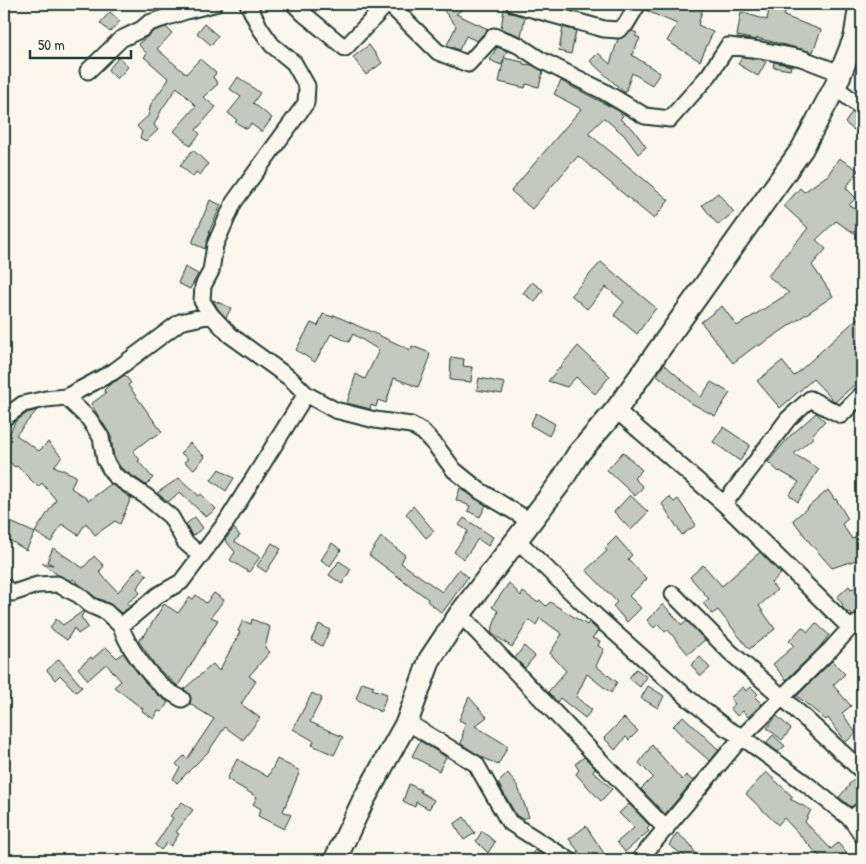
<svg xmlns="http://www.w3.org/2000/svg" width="866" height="864" font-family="'Patrick Hand',sans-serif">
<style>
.building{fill:#c4c9be;stroke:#1f3d34}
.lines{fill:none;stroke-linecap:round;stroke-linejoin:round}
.minor-casing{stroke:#1f3d34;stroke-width:19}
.secondary-casing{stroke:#1f3d34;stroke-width:25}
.minor{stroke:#fbf7ec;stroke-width:15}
.secondary{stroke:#fbf7ec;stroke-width:21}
</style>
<rect width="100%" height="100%" fill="#fbf7ec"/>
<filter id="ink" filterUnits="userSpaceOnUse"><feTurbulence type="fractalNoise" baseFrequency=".02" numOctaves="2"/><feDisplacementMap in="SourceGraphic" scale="10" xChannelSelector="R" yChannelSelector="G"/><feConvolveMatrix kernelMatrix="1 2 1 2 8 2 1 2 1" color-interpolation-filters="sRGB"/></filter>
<g filter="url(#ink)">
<!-- building -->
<path class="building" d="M448 4H469L456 14 488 29 477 41 466 36 459 50 447 45 456 26 441 7 443 8Z
M647 4H704L698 25 713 32 700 61 667 41 677 24 645 10Z
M770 4H788L784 16 821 30 813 52 757 38 756 40 737 36 741 12 767 20Z
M504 9 511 13 525 17 521 36 501 29Z
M110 12 120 21 110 32 100 23Z
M204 24 218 36 211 45 197 33Z
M166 27 172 33 157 49 186 74 200 59 216 73 213 77 218 84 203 97 216 107 196 130 200 134 190 146 174 131 196 106 177 87 162 109 154 125 158 130 146 141 140 138 142 132 137 126 148 116 151 104 169 79 144 57 147 54 138 44 154 31Z
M563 27 576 31 571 54 559 51Z
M632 31 637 33 635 36 640 38 632 55 660 73 652 85 632 73 625 93 590 61 598 53 610 64 618 39Z
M369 45 382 63 366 75 353 57Z
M497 47 507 51 504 58 523 62V64L532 65 543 71 539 87 526 84 525 88 499 82 504 59 501 65 490 60Z
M119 57 128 67 117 79 108 70Z
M743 57 760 59 766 62 758 76 738 64Z
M774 62 791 66 790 70 773 67Z
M238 77 260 93 253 103 272 118 262 132 251 124 247 129 235 122 237 120 228 113 241 97 230 89Z
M561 81 619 111 623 116 620 119 633 129 646 147 638 154 624 135 604 118 588 133 669 200 654 219 578 156 532 209 511 191 581 109 554 94Z
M852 112 862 117V131L856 127 854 130 845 123Z
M193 150 208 164 200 175 196 172 193 177 180 165Z
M839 158 858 170 846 188 856 198 849 205 862 213V218L854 233 836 221 816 240 826 249 812 265 833 296 759 346 758 344 733 363 701 322 722 306 737 326 789 293 768 276 808 228 784 206 800 188 804 192 828 175Z
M718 193 734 212 718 225 702 205Z
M210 200 221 205 209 232 210 233 205 249 192 243Z
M601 262 656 308 637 334 614 315 624 302 606 287 587 309 571 295Z
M185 267 198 274 190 289 178 283Z
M532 282 543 290 535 302 523 293Z
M213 300 231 308 226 318 218 309Z
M323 314 333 317 334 315 411 350 412 346 430 353 428 363 418 387 394 378 386 403 378 400 376 407 371 405 370 409 347 403 356 374 365 379 379 350 353 334 349 342 331 334 315 362 296 350 311 323 318 326Z
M862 314V378L835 402 813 379 780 408 757 381 782 361 794 376Z
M578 346 610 376 595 394 576 377 567 387 548 381Z
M451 357 464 359 463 366 472 367 471 382 450 380Z
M664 364 701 397 711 382 730 393 715 416 691 403 657 375Z
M125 375 131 383 128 385 162 432 152 438 151 437 133 451 140 460 138 461 153 478 146 485 121 468 114 457 111 439 112 438 91 404 106 393 104 390 109 385Z
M479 378 505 383 502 394 477 390Z
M37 410 16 435 39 451 48 442 62 457 54 466 76 476 71 488 86 498 88 501 111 484 131 498 120 524 115 521 95 535 86 523 78 535 62 524 51 542 35 532 56 500 42 483 38 487 17 466 15 467 4 458V434L8 437 15 422 27 413Z
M536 413 555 424 549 436 530 425Z
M816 413 825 421 812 435 814 437 794 454 819 469 798 502 789 495 799 482 780 471 779 472 768 462 789 437Z
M723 427 750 445 740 461 713 442Z
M190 443 205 457 194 469 184 462 188 459 181 453Z
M623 452 642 470 634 478 643 487 635 496 607 470Z
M219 469 234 478 226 491 211 480Z
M179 478 199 496 201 494 216 509 206 517 180 492 168 502 157 493Z
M460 488 486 505 480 517 468 511 470 506 456 500Z
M828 490 835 500 836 499 848 519 842 524 852 539 858 536 862 549V558L832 568 810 543 793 520Z
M630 495 648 512 631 530 614 512Z
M669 497 674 502 678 499 696 525 682 535 662 504Z
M413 506 434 531 426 538 406 514Z
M195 517 203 528 192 536 186 524Z
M464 518 493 537 488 546 478 539 464 559 454 552 468 531 459 525Z
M4 519 35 533 26 550 4 537Z
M234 528 240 536 234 541 260 557 249 572 230 560 235 552 225 540Z
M381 537 405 555 401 563 442 592 459 569 468 577 442 613 427 601 428 599 369 555Z
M616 537 632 555 628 559 647 579 629 596 641 608 627 622 613 606 617 602 586 570 607 551 605 548Z
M272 543 281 549 266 572 257 566Z
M332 543 341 550 330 566 321 560Z
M53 548 83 568 94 556 104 566 99 572 118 592 139 567 147 575 137 588 140 593 127 603 130 607 121 613 110 604 95 597 73 579 71 581 58 575 42 563 53 565 47 562Z
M760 552 781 574 771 583 777 590 759 606 775 629 749 649 718 610 712 614 703 603 709 599 690 577 703 565 722 586Z
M339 561 351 569 342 584 329 575Z
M509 583 521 596 523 592 537 602 540 600 546 606 550 602 587 625 589 622 598 631 592 638 600 641 598 646 604 649 596 666 617 682 611 693 587 674 576 697 592 710 585 718 560 698 557 702 548 692 566 671 550 653 562 634 540 618 536 625 529 620 512 647 491 633 498 611 492 607Z
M862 585V607L853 615 850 612 848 613 842 607 843 605 837 597 849 586 851 589Z
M214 593 224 600 211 617 218 620 178 686 157 668 138 640 144 635V636L164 604 178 613 190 597 193 599 196 595 206 603Z
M663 604 682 625 687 621 705 640 688 654 668 630 665 632 658 624 654 628 647 620Z
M83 611 84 612 81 617 88 627 78 634 74 628 67 640 50 628 56 619 63 625Z
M252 619 270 627 265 648 270 652 249 676 256 681 241 704 260 718 243 740 225 727 208 752 177 783 173 779 180 768 176 764 184 756 187 759 214 719 190 704V695L184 689 213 664 219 671 240 632 238 631 243 621 251 624Z
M816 623 829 635 819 648 786 680 773 664 794 646 789 641 802 627 808 632Z
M319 624 330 630 322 646 311 640Z
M524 646 535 656 525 668 515 658Z
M106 647 117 658 123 653 143 680 158 695 168 702 162 712 158 711 154 719 142 711 143 709 114 687 121 681 106 664 88 680 78 668 91 657 92 659Z
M700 657 710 668 701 676 691 665Z
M59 659 82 687 76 692 60 675 55 680 47 670Z
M832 661 845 674 833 685 851 706 842 713 856 733 846 742 828 718 826 720 797 696Z
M636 669 647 677 640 687 629 678Z
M362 682 374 686 372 689 387 694 381 712 356 699Z
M648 686 664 696 658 708 641 698Z
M743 687 746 691 751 687 758 694 755 697 762 704 748 717 743 711 737 716 730 708 735 704 730 698Z
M312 693 322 698 310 722 343 737 334 755 312 745 314 741 293 729Z
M469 697 487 717 475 726 508 746 498 765 482 757 461 744 465 723 459 720Z
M683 716 719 750 710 761 690 744 673 726Z
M777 716 791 729 782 740 767 728Z
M624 718 638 731 629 740 626 737 615 750 604 738Z
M773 735 785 746 778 752 766 743Z
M420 741 446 757 439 771 412 756Z
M652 745 682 780 686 775 693 781 665 814 641 789 653 777 639 763Z
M584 757 595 768 593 771 612 789 601 801 576 774 579 770 575 764Z
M237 759 268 777 277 759 300 771 283 811 291 815 284 829 258 816 261 809 253 804 257 797 227 779Z
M766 772 793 797 790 799 811 810 805 822 831 849 838 843 847 854 841 860H818L821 858 784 818 778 825 746 794Z
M508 773 518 787 529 817 522 819 516 815 498 783Z
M856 778 862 780V791L856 797 861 801 851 807 839 797 849 786 848 785Z
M409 784 421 790 420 792 434 800 429 809 416 802 415 807 403 801Z
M182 802 193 810 176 832 179 834 171 846 167 843 161 850 155 845 173 818 170 816Z
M629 804 650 826 647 829 649 831 625 852 617 842 634 828 619 813Z
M464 817 475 833 464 840 454 824Z
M586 826 605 855 598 860H585L569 839Z
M482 831 495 842 488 853 476 841Z
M677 833 690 844 699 860H690L669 845Z
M535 850 552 860H527Z"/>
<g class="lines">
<!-- minor casing -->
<g class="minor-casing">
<path id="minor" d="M248 4 260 28 272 45 294 63 307 86 306 103 234 202 215 245 211 271 203 286 202 301 211 315 230 335 291 379 306 394 335 410 375 420 411 425 423 432 436 446 454 470 480 491 530 521
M294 4 304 14 345 48 387 4
M389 4 438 52 468 64 494 36 518 45 541 60 603 91 645 116 670 119 709 75 728 46 761 50 801 58 840 73
M514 4 604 29 618 30 626 24 638 4
M88 71 121 39 142 29 149 23 186 11 214 4
M835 87 862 108
M66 397 113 372 180 322 211 315
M616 410 724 504 850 628
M4 418 23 404 46 399 66 397 89 419 101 437 105 460 114 475 147 497 171 517 185 542 201 556
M724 504 788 419 810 399 841 415 862 394
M517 540 595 615 688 698 726 728 742 737 805 783 851 819 862 835
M4 587 13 593 37 585 57 584 79 595 90 605 106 612 121 626 158 595 181 582 227 521 306 394
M673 594 730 652 782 697 862 771
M460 614 666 829
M121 626C126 644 147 673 162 686 167 691 175 695 182 699
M407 722 476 764 509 822 569 860
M851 819 862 810
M639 860 742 737 831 649 850 628 862 620"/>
</g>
<!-- secondary casing -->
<g class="secondary-casing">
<path id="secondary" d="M335 860 363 801 407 722 430 659 460 614 560 483 578 454 616 410 802 149 835 87 855 37 860 4"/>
</g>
<!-- minor -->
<use href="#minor" class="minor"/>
<!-- secondary -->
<use href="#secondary" class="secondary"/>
</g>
</g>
<!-- margin -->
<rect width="866" height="864" fill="none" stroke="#fbf7ec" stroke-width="20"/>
<rect x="10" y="10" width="846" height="844" fill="none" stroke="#1f3d34" stroke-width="2" filter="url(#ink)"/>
<!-- scale -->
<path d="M30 50v8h101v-8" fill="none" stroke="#1f3d34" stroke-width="2.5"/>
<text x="38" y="50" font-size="15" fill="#1f3d34" stroke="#fbf7ec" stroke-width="4" paint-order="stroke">50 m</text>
</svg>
